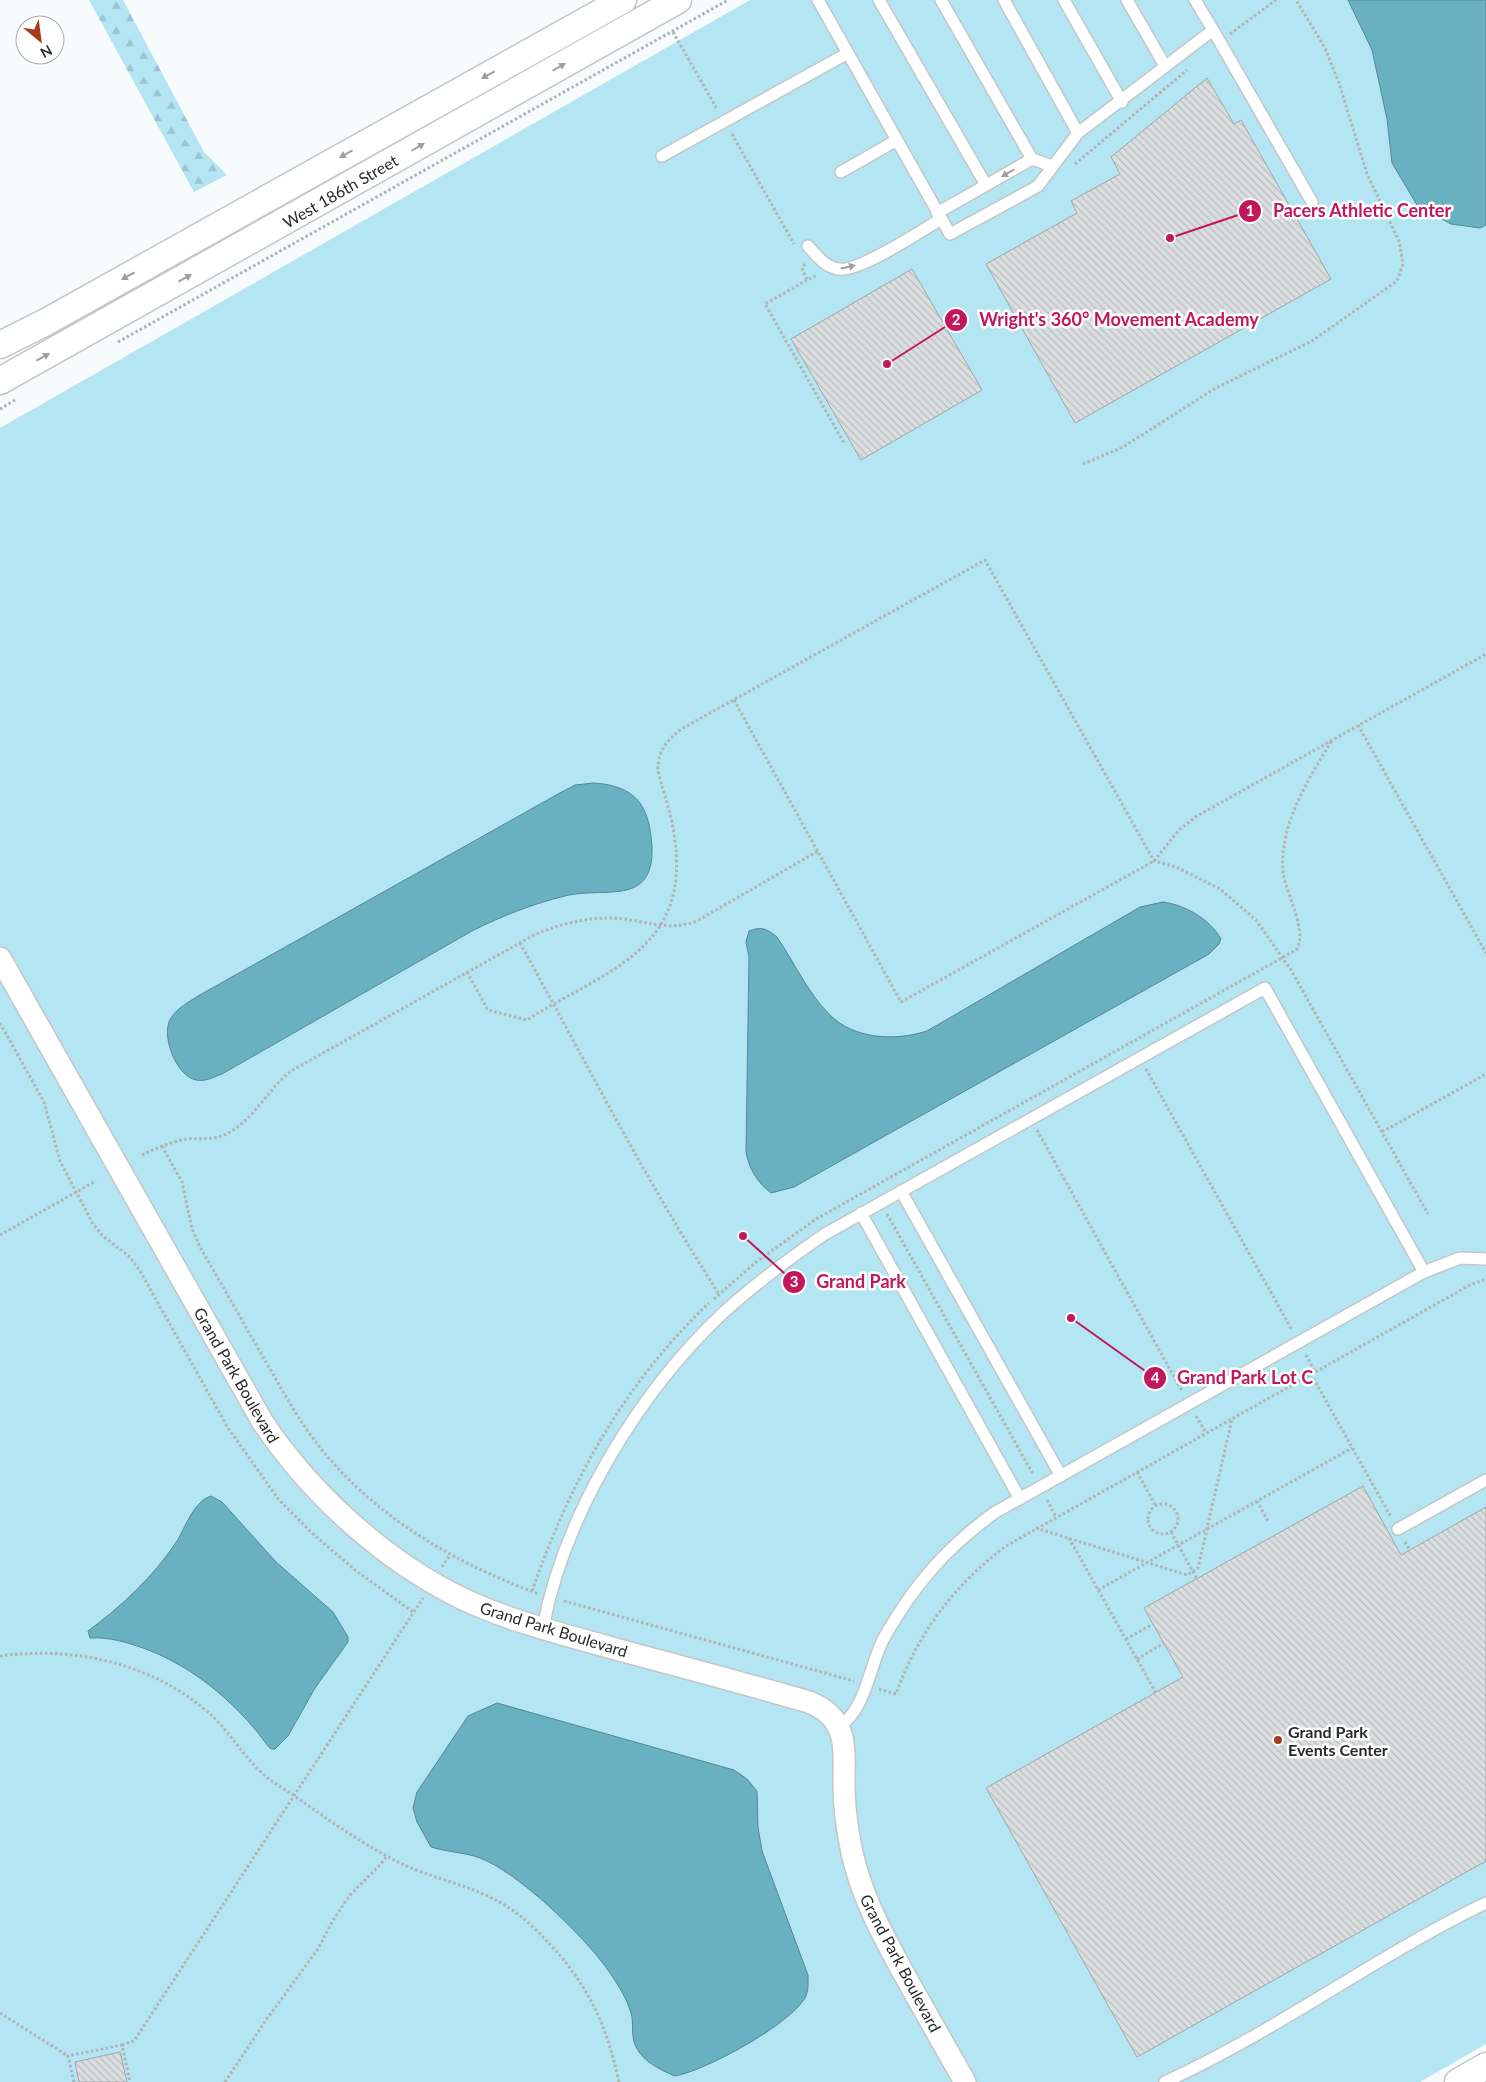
<svg xmlns="http://www.w3.org/2000/svg" width="1486" height="2082" font-family="Lato,sans-serif">
<style>
.forest{fill:url(#forest-firs)}
.garden{fill:#b3e5f2}
.water{fill:#69b0c1;stroke:#568894}
.building{fill:url(#building-back-hatch);stroke:#a2a6a7}
.lines{fill:none;stroke-linecap:round;stroke-linejoin:round}
.service-casing{stroke:#c3c7c8;stroke-width:14}
.minor-casing{stroke:#c3c7c8;stroke-width:24}
.tertiary-casing{stroke:#c3c7c8;stroke-width:29}
.path{stroke:#b0b3b4;stroke-width:3;stroke-dasharray:2.5 2.5;stroke-linecap:butt}
.service{stroke:#fff;stroke-width:11}
.minor{stroke:#fff;stroke-width:21}
.tertiary{stroke:#fff;stroke-width:26}
.oneway{fill:#9e9f9f}
.poi-dot{fill:#a33a1f;stroke:#fff;stroke-width:2}
.labels{text-anchor:middle;dominant-baseline:central;stroke-width:5;stroke-linejoin:round;paint-order:stroke}
.street-label{font-size:16px;fill:#28292a;stroke:#fff}
.poi-label{font-size:16px;font-weight:bold;fill:#28292a;stroke:#fff;text-anchor:start}
.leader{fill:none;stroke:#c2185b;stroke-width:2}
.callout-dot{fill:#c2185b;stroke:#fff;stroke-width:2}
.mark-label{font-size:15px;text-anchor:middle;font-weight:bold;fill:#fff}
.callout-label{font-size:18px;text-anchor:middle;font-weight:bold;fill:#c2185b;stroke:#fff;stroke-width:5;stroke-linejoin:round;paint-order:stroke}
</style>
<defs>
<pattern id="forest-firs" width="22" height="20" patternUnits="userSpaceOnUse" patternTransform="scale(1.25)"><rect width="22" height="20" fill="#b3e5f2"/><path d="M5 1l3.5 6h-7zM16 11l3.5 6h-7z" fill="#9ac4d0"/></pattern>
<pattern id="building-back-hatch" width="6" height="6" patternUnits="userSpaceOnUse" patternTransform="scale(1.25)"><rect width="6" height="6" fill="#dadedf"/><path d="M-1 5l2 2M0 0l6 6M5-1l2 2" fill="none" stroke="#bbbec0"/></pattern>
</defs>
<rect width="100%" height="100%" fill="#f7fbfc"/>
<!-- forest -->
<path class="forest" d="M89 0H123L204 152 227 175 194 192Z"/>
<!-- garden -->
<path class="garden" d="M750 0H1486V2044L1420 2082H0V428Z"/>
<!-- water -->
<path class="water" d="M1348 0H1486V225L1480 228 1451 224 1417 205 1392 163 1387 119 1372 50Z
M593 783C610 784 629 788 640 803 649 816 651 832 652 847 654 908 603 886 565 896 532 904 502 916 472 931L222 1074C214 1077 205 1082 196 1080 176 1076 160 1034 171 1018 177 1008 189 1002 198 996L558 794 575 785Z
M1163 902C1185 905 1210 919 1221 939L1219 944 1209 954 794 1187 771 1193C757 1182 749 1169 746 1152L749 957 746 942 749 931C762 926 767 929 777 937 794 962 808 993 829 1014 854 1040 896 1041 927 1031L1140 907Z
M211 1496 222 1502 276 1562 333 1612 348 1637V1642L315 1688 288 1736 275 1749H271C265 1743 260 1735 254 1728 224 1693 187 1664 143 1648 126 1642 109 1637 90 1638L88 1631C122 1606 154 1576 177 1541 186 1526 194 1501 211 1496Z
M497 1703 734 1770 747 1779 757 1791 758 1827 762 1851 808 1975C808 1983 809 1990 805 1998 789 2025 707 2070 675 2076 658 2069 635 2058 633 2036 632 2030 633 2024 632 2017 629 2004 622 1991 614 1979 592 1943 525 1879 487 1861 469 1852 450 1853 431 1847L417 1822 413 1808 417 1792 468 1716Z"/>
<!-- building -->
<path class="building" d="M1207 78 1234 124 1241 120 1331 279 1075 423 986 264 1077 213 1071 201 1120 174 1111 157Z
M912 269 982 390 861 460 791 339Z
M1363 1486 1401 1555 1486 1507V1861L1137 2057 986 1788 1183 1677 1144 1608Z
M120 2052 127 2082H79L75 2062Z"/>
<g class="lines">
<!-- service casing -->
<g class="service-casing">
<path id="service" d="M818 0 950 234 1038 186 1078 133 1213 30 1195 0
M879 0 986 185
M941 0 1032 159
M1004 0 1078 133
M1064 0 1122 102
M1127 0 1165 66
M1213 30 1312 202
M662 156 848 53
M841 172 897 140
M937 213 1032 159 1052 166
M808 246C817 256 824 266 838 269 858 273 921 231 941 219
M901 1191 1061 1476
M861 1213 1020 1499
M1398 1529 1486 1480
M543 1628C564 1515 639 1392 723 1313 755 1284 790 1258 825 1234L1265 988 1424 1272
M838 1727C867 1710 869 1664 885 1636 915 1584 945 1549 994 1513L1424 1272 1460 1258 1486 1259
M1165 2082C1277 2031 1376 1956 1486 1903"/>
</g>
<!-- minor casing -->
<g class="minor-casing">
<path id="minor" d="M0 958 262 1421C310 1493 383 1560 461 1598 511 1622 566 1635 619 1650 683 1667 746 1684 809 1702 849 1718 844 1748 844 1784 844 1802 846 1820 849 1837 857 1890 883 1936 909 1983 928 2016 946 2049 965 2082"/>
</g>
<!-- tertiary casing -->
<g class="tertiary-casing">
<path id="tertiary" d="M0 345 46 322 623 0
M0 381 678 0
M1458 2082 1486 2066"/>
</g>
<!-- path -->
<path class="path" d="M673 32 717 109
M1230 34 1276 0
M732 134 794 244
M1075 164 1187 70
M805 264 802 268 807 280 817 275
M807 280 765 304 844 443
M118 342 728 0
M0 409 15 400
M1083 464 1123 447 1214 389 1312 341 1397 281 1403 264 1399 241 1367 174 1339 83 1325 48 1296 0
M734 700 901 1002 1154 861 1179 830 1197 816 1486 654
M1358 725 1486 953
M520 943C585 1060 646 1181 719 1294
M467 972 488 1010 527 1020C605 970 693 951 674 834 671 812 663 792 658 771 657 752 667 739 683 728L985 560 1154 861 1176 867 1220 889 1256 920 1291 970 1428 1214
M0 1023 44 1102 60 1161 93 1224 104 1237 130 1257 140 1271 228 1428 279 1500 313 1534 355 1570 413 1612
M1146 1069 1292 1330
M1037 1130 1182 1391
M1382 1132 1486 1074
M162 1146 182 1182 192 1229 200 1247C222 1285 244 1324 266 1362 279 1384 291 1407 305 1427 360 1508 448 1561 539 1594
M142 1155C155 1149 168 1143 182 1140 195 1137 211 1141 224 1135 252 1123 267 1090 291 1071L534 935C557 925 584 918 609 918 641 918 665 933 697 921L818 851
M887 1214 1033 1474
M0 1235 96 1181
M714 1299 755 1263 816 1219 1296 950C1309 933 1285 892 1283 872 1279 824 1309 779 1332 740
M1306 1355 1315 1372
M1311 1374 1391 1517
M1196 1416 1206 1433
M1137 1472 1156 1506
M1047 1500 1056 1517
M1257 1501 1268 1521
M1148 1519a15 15 0 1 1 30 0a15 15 0 1 1-30 0Z
M1036 1528 1187 1575 1198 1568 1232 1419
M1171 1532 1197 1579
M1069 1538 1156 1693
M1405 1542 1410 1550
M442 1567 450 1555
M1098 1590 1352 1448
M532 1591C571 1480 623 1385 709 1303
M564 1601 854 1681
M1126 1639 1153 1624
M0 1656C74 1646 153 1663 210 1714 230 1732 243 1756 263 1774 273 1783 285 1789 296 1797 320 1814 344 1831 369 1846 384 1855 399 1863 416 1870 461 1887 495 1891 533 1927 582 1974 605 2016 619 2082
M1137 1659 1164 1643
M879 1689 896 1694C918 1633 954 1585 1006 1546L1470 1285 1486 1279
M0 2013 68 2056
M122 2045 134 2041 423 1598
M74 2082 68 2056 122 2045 130 2082
M225 2082 266 2020 318 1949 332 1922 349 1896 380 1865 387 1856"/>
<!-- service -->
<use href="#service" class="service"/>
<!-- minor -->
<use href="#minor" class="minor"/>
<!-- tertiary -->
<use href="#tertiary" class="tertiary"/>
</g>
<!-- one-way arrows -->
<defs><path id="oneway-solid" d="M-6-.8H1V-3.2L6.5 0L1 3.2V.8H-6Z" transform="scale(1.25)"/></defs>
<g class="oneway">
<use href="#oneway-solid" transform="translate(559 67) rotate(-30)"/>
<use href="#oneway-solid" transform="translate(488 75) rotate(151)"/>
<use href="#oneway-solid" transform="translate(418 147) rotate(-30)"/>
<use href="#oneway-solid" transform="translate(346 154) rotate(151)"/>
<use href="#oneway-solid" transform="translate(1008 173) rotate(150)"/>
<use href="#oneway-solid" transform="translate(848 267) rotate(-12)"/>
<use href="#oneway-solid" transform="translate(128 276) rotate(151)"/>
<use href="#oneway-solid" transform="translate(185 278) rotate(-29)"/>
<use href="#oneway-solid" transform="translate(43 357) rotate(-29)"/>
</g>
<!-- markers -->
<circle class="poi-dot" cx="1278" cy="1740" r="5"/>
<g class="labels">
<!-- street labels -->
<g class="street-label">
<text transform="translate(340 191) rotate(-30)">West 186th Street</text>
<text transform="translate(237 1375) rotate(60)">Grand Park Boulevard</text>
<text transform="translate(554 1629) rotate(17)">Grand Park Boulevard</text>
<text transform="translate(901 1963) rotate(62)">Grand Park Boulevard</text>
</g>
<!-- poi labels -->
<g class="poi-label">
<text x="1288" y="1731">Grand Park<tspan x="1288" dy="18">Events Center</tspan></text>
</g>
</g>
<!-- callouts -->
<path class="leader" d="M1170 238L1250 211M887 364L956 320M743 1236L794 1282M1071 1318L1155 1378"/>
<g class="callout-dot">
<circle cx="1170" cy="238" r="5"/>
<circle cx="887" cy="364" r="5"/>
<circle cx="743" cy="1236" r="5"/>
<circle cx="1071" cy="1318" r="5"/>
<circle cx="1250" cy="211" r="12"/>
<circle cx="956" cy="320" r="12"/>
<circle cx="794" cy="1282" r="12"/>
<circle cx="1155" cy="1378" r="12"/>
</g>
<g class="mark-label">
<text x="1250" y="216">1</text>
<text x="956" y="325">2</text>
<text x="794" y="1287">3</text>
<text x="1155" y="1383">4</text>
</g>
<g class="callout-label">
<text x="1362" y="217">Pacers Athletic Center</text>
<text x="1119" y="326">Wright's 360° Movement Academy</text>
<text x="861" y="1288">Grand Park</text>
<text x="1245" y="1384">Grand Park Lot C</text>
</g>
<!-- north arrow -->
<g transform="translate(40 40) rotate(151)"><circle r="24" fill="#ffffff" stroke="#a9a9aa"/>
<path d="M0-4L9 19L0 12L-9 19Z" fill="#a33a1f"/>
<text y="-8" font-size="14" font-weight="bold" text-anchor="middle" fill="#28292a">N</text>
</g>
</svg>
